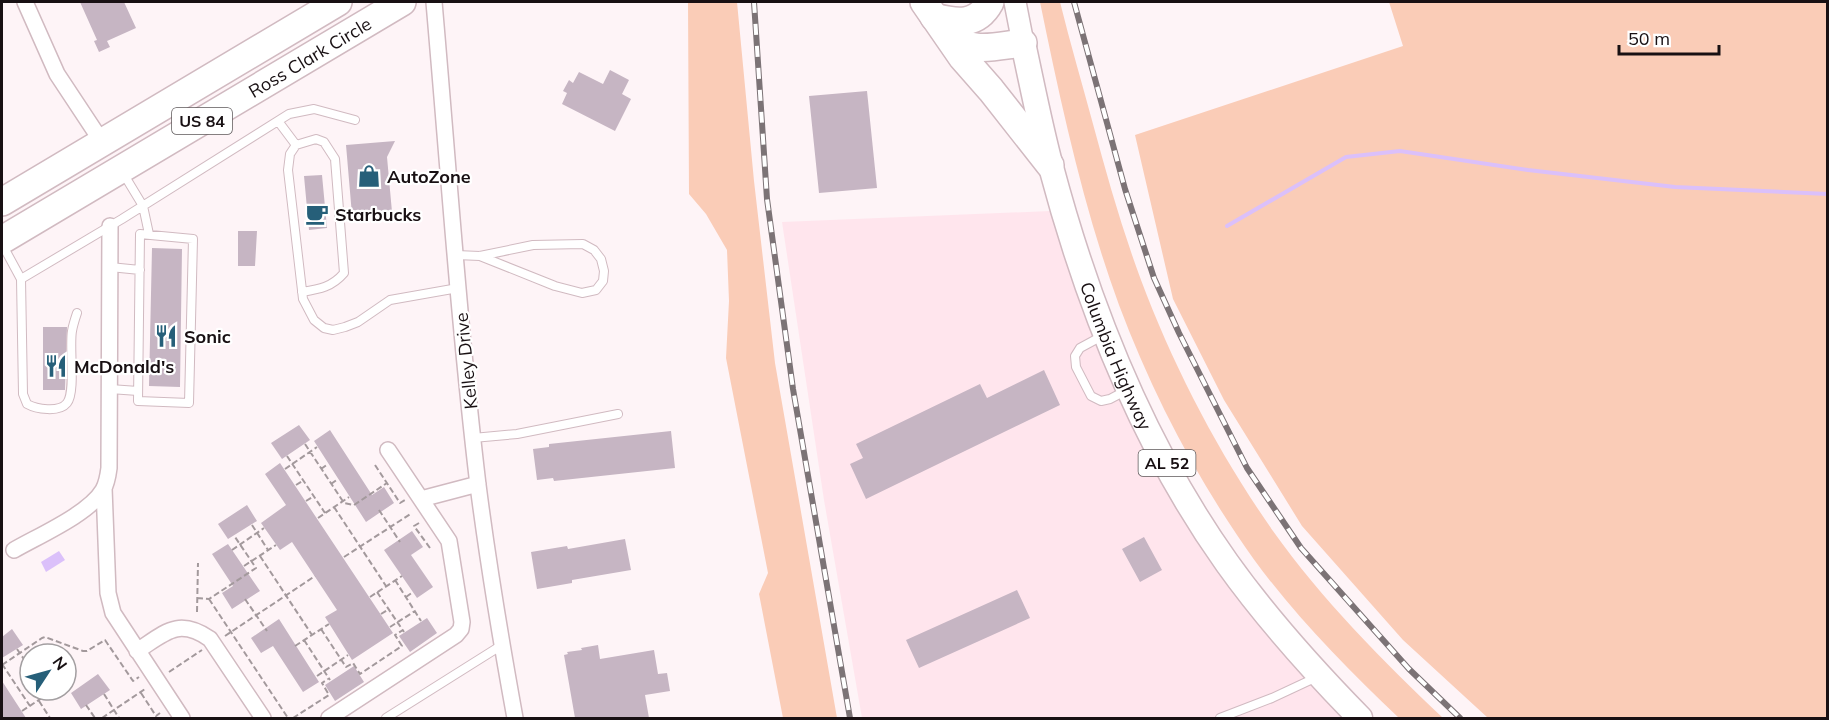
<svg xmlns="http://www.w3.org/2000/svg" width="1829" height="720" font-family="Mulish,sans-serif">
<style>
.built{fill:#ffe5ed}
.green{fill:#faccb7}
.water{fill:#dbc0fa}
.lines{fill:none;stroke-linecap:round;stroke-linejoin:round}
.stream{stroke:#dbc0fa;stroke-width:4}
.building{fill:#c6b5c3}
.lane-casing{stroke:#d1bac1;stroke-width:10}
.street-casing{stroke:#d1bac1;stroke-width:18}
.secondary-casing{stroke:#d1bac1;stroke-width:24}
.primary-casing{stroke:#d1bac1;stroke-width:27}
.highway-casing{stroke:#d1bac1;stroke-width:30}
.path{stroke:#a3999c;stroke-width:2;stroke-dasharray:6 3;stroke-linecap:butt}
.lane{stroke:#fff;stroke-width:8}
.street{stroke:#fff;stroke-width:15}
.secondary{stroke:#fff;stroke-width:21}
.primary{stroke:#fff;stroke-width:24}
.highway{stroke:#fff;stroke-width:27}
.rail-casing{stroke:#7c7376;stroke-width:6}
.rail{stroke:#fff;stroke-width:4;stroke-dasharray:11;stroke-linecap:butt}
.labels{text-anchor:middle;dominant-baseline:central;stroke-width:4.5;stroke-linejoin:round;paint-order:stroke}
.shield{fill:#fff;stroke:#5d585a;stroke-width:1.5}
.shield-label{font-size:16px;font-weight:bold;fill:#181013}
.street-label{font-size:18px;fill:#181013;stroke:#fff}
.poi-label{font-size:18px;font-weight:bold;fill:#181013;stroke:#fff;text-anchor:start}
</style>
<rect width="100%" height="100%" fill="#fef4f7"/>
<!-- built -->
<path class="built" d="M1050 211 1082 310 1110 376 1350 718H862L824 500 782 222Z"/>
<!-- green -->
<path class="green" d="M688 2H737L754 181 775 363 837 718H783L759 594 768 573 726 358 729 301 727 250 706 214 689 194Z
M1040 2H1060C1070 43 1082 83 1093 124 1107 176 1122 229 1141 280 1174 368 1219 454 1273 531 1322 600 1383 661 1443 718H1399C1340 662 1282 603 1237 535 1189 464 1149 385 1119 305 1083 207 1061 104 1040 2Z
M1389 2H1827V718H1488L1403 640 1302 526 1224 400 1173 299 1135 135 1403 46Z"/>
<!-- water -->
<path class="water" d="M59 551 65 560 46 572 41 562Z"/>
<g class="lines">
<!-- stream -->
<path class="stream" d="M1227 226 1346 157 1400 151 1528 170 1675 187 1828 194"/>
</g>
<!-- building -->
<path class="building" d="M80 2H124L136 28 107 41 110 47 99 52 94 41 97 40Z
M610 70 629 80 622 94 631 99 615 131 562 104 567 93 563 91 569 80 573 83 579 72 603 84Z
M867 91 877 188 819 193 809 96Z
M395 141 387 157 392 212 352 215 346 145Z
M322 175 327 228 309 230 304 176Z
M238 231H257L255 266H238Z
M152 248 182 249 180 387 149 386Z
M43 327H67L65 390H43Z
M1044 370 1060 405 866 499 850 464 863 458 856 444 980 384 987 398Z
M299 425 310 440 282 459 271 443Z
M330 430 372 495 384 487 394 503 366 522 314 441Z
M671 431 675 468 554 481 553 478 537 480 533 449 549 447V444Z
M280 463 393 633 352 660 325 617 337 610 292 542 280 550 261 523 286 505 265 474Z
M247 505 257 521 228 539 218 524Z
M412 531 423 547 411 555 433 587 417 598 384 550Z
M1144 537 1162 570 1140 582 1122 549Z
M625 539 631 570 572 580V583L537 589 531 552 567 546 568 549Z
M228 544 260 591 232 609 222 593 233 586 212 554Z
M1017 590 1030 618 919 668 906 640Z
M427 618 437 633 410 652 399 636Z
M279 619 319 682 303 692 273 646 261 653 251 638Z
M12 629 23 645 2 658V637Z
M598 645 600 659 654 650 658 674 667 673 670 691 645 695 649 718H575L564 655 568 654 567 652 582 650 581 648Z
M354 666 364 682 335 701 325 685Z
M98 674 110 690 81 709 71 693Z
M2 681 26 718H2Z"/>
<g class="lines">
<!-- lane casing -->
<g class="lane-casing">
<path id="lane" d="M278 121 296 145 290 154 288 170 303 299 314 320 324 328 333 330 345 327 358 322 390 300 458 288
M296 145 316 139 324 142 335 159 344 273C332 287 320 289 302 292
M123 173 143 206 149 234
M140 234 193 239 189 403 138 401Z
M2 244 21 279 122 219 289 114 314 109 355 120
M456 255 480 256 533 245 583 244 594 250 601 259 604 271 603 281 596 290 582 293 555 286 480 256
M110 267 140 270
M21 279 23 394 27 404C36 409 59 413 67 403 76 392 69 347 72 331 73 325 75 319 77 313
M1104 335 1080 348 1075 356 1076 367 1091 396 1101 401 1110 399 1127 390
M110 389 138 391
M473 438 517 434 618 414
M386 718 502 645
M1220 718 1272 698 1317 677"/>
</g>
<!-- street casing -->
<g class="street-casing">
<path id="street" d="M25 2 57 74 102 142
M434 2C448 163 459 325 478 485 488 563 501 641 515 718
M104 488 108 593 113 613 182 718
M421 499 478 484
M14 550C38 536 89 514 103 490 107 483 108 476 109 468L110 226
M137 651C165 633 178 617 210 639L263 718
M329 718 456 635 461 629 462 622 449 541 388 450"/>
</g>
<!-- secondary casing -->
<g class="secondary-casing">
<path id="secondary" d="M1015 2 1023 43"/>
</g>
<!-- primary casing -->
<g class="primary-casing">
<g id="primary">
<path id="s1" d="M1023 43C1032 84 1040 126 1051 167 1088 306 1143 445 1227 563 1267 619 1312 669 1360 718"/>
</g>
</g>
<!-- highway casing -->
<g class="highway-casing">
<g id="highway">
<path d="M924 2 962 57 991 90 1050 165"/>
<path d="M934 17C957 23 977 26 990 2"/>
<path d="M948 34C971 55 995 46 1023 43"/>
<path d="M2 202 338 2"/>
<path id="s2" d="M2 240 402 2"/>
</g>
</g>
<!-- path -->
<path class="path" d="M305 444 344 503 354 505 387 483
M287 456 325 513
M375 465 400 503 405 500
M285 469 317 447
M321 469 328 464
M331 484 338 479
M296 485 304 480
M306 501 314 496
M334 507 386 586
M379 510 400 542
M318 518 349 497
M419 523 414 526 430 548
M252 525 268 550
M232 550 264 528
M260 556 312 635
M344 557 412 513
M244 566 276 545
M395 580 421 621
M377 592 404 632
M370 597 402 576
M406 597 413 592
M197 598 209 599 256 568 235 537
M209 599 288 718
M245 599 267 631
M197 612 198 563
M381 614 389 609
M390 627 415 611
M321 629 346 667 353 663 360 674 402 646 395 635 403 630
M225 636 315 576
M304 640 330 680
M295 646 329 624
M17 649 30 668
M2 664 30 706
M2 665 42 638 45 637 83 651H87L105 640 133 681 139 677
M169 672 202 650
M317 676 348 655
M141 693 156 716 160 713
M104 694 119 718
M39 701 50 718
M86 705 95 718
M22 711 54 690
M102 718 145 689
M293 718 329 695 322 683 328 679"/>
<!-- lane -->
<use href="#lane" class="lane"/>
<!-- street -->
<use href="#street" class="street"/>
<!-- secondary -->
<use href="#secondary" class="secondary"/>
<!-- primary -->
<use href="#primary" class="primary"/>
<!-- highway -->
<use href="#highway" class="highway"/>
<!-- rail casing -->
<g class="rail-casing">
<path id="rail" d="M754 2 767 199 793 389 850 718
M1074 2 1125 189 1154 278 1179 333 1247 468 1301 548 1409 669 1460 718"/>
</g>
<!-- rail -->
<use href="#rail" class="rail"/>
</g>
<!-- icons -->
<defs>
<g id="shop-bare" transform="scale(1.8)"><path d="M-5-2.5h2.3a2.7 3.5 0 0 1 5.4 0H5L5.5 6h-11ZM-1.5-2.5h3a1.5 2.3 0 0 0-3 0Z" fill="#265f79" stroke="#fff" stroke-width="2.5" paint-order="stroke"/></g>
<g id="cafe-bare" transform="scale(1.8)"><path d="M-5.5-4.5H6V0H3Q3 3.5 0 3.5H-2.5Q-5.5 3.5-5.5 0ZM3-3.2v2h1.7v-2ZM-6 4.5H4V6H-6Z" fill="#265f79" stroke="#fff" stroke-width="2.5" paint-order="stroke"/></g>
<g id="restaurant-bare" transform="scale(1.8)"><path d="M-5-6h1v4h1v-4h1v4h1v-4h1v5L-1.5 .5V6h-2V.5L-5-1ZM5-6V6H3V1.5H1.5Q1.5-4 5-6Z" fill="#265f79" stroke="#fff" stroke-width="2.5" paint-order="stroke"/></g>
</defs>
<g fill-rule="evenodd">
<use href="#shop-bare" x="369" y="176"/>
<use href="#cafe-bare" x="317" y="214"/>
<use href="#restaurant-bare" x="166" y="336"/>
<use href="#restaurant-bare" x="56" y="366"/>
</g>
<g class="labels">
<!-- shield labels -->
<g class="shield">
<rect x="172" y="108" width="60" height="26" rx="4.5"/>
<rect x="1138.5" y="450" width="57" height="26" rx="4.5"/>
</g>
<g class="shield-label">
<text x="202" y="121">US 84</text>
<text x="1167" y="463">AL 52</text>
</g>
<!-- street labels -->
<g class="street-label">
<text stroke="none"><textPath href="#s2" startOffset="358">Ross Clark Circle</textPath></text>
<text stroke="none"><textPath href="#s1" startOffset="327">Columbia Highway</textPath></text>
<text transform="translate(466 361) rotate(-96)">Kelley Drive</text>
</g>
<!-- poi labels -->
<g class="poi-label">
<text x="387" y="176">AutoZone</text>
<text x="335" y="214">Starbucks</text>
<text x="184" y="336">Sonic</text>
<text x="74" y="366">McDonald's</text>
</g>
</g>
<!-- border -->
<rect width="1829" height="720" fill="none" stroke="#181013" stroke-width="6"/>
<!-- north arrow -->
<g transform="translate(48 672) rotate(54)"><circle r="28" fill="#ffffff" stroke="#a39fa1" stroke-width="1.5"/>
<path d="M0-4.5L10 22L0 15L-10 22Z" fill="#265f79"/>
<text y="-9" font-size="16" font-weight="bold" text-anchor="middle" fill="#181013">N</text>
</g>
<!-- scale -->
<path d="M1619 45v9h100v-9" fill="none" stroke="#181013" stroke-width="3"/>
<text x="1628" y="45" font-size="18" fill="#181013" stroke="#ffffff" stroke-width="4.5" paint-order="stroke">50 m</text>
</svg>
